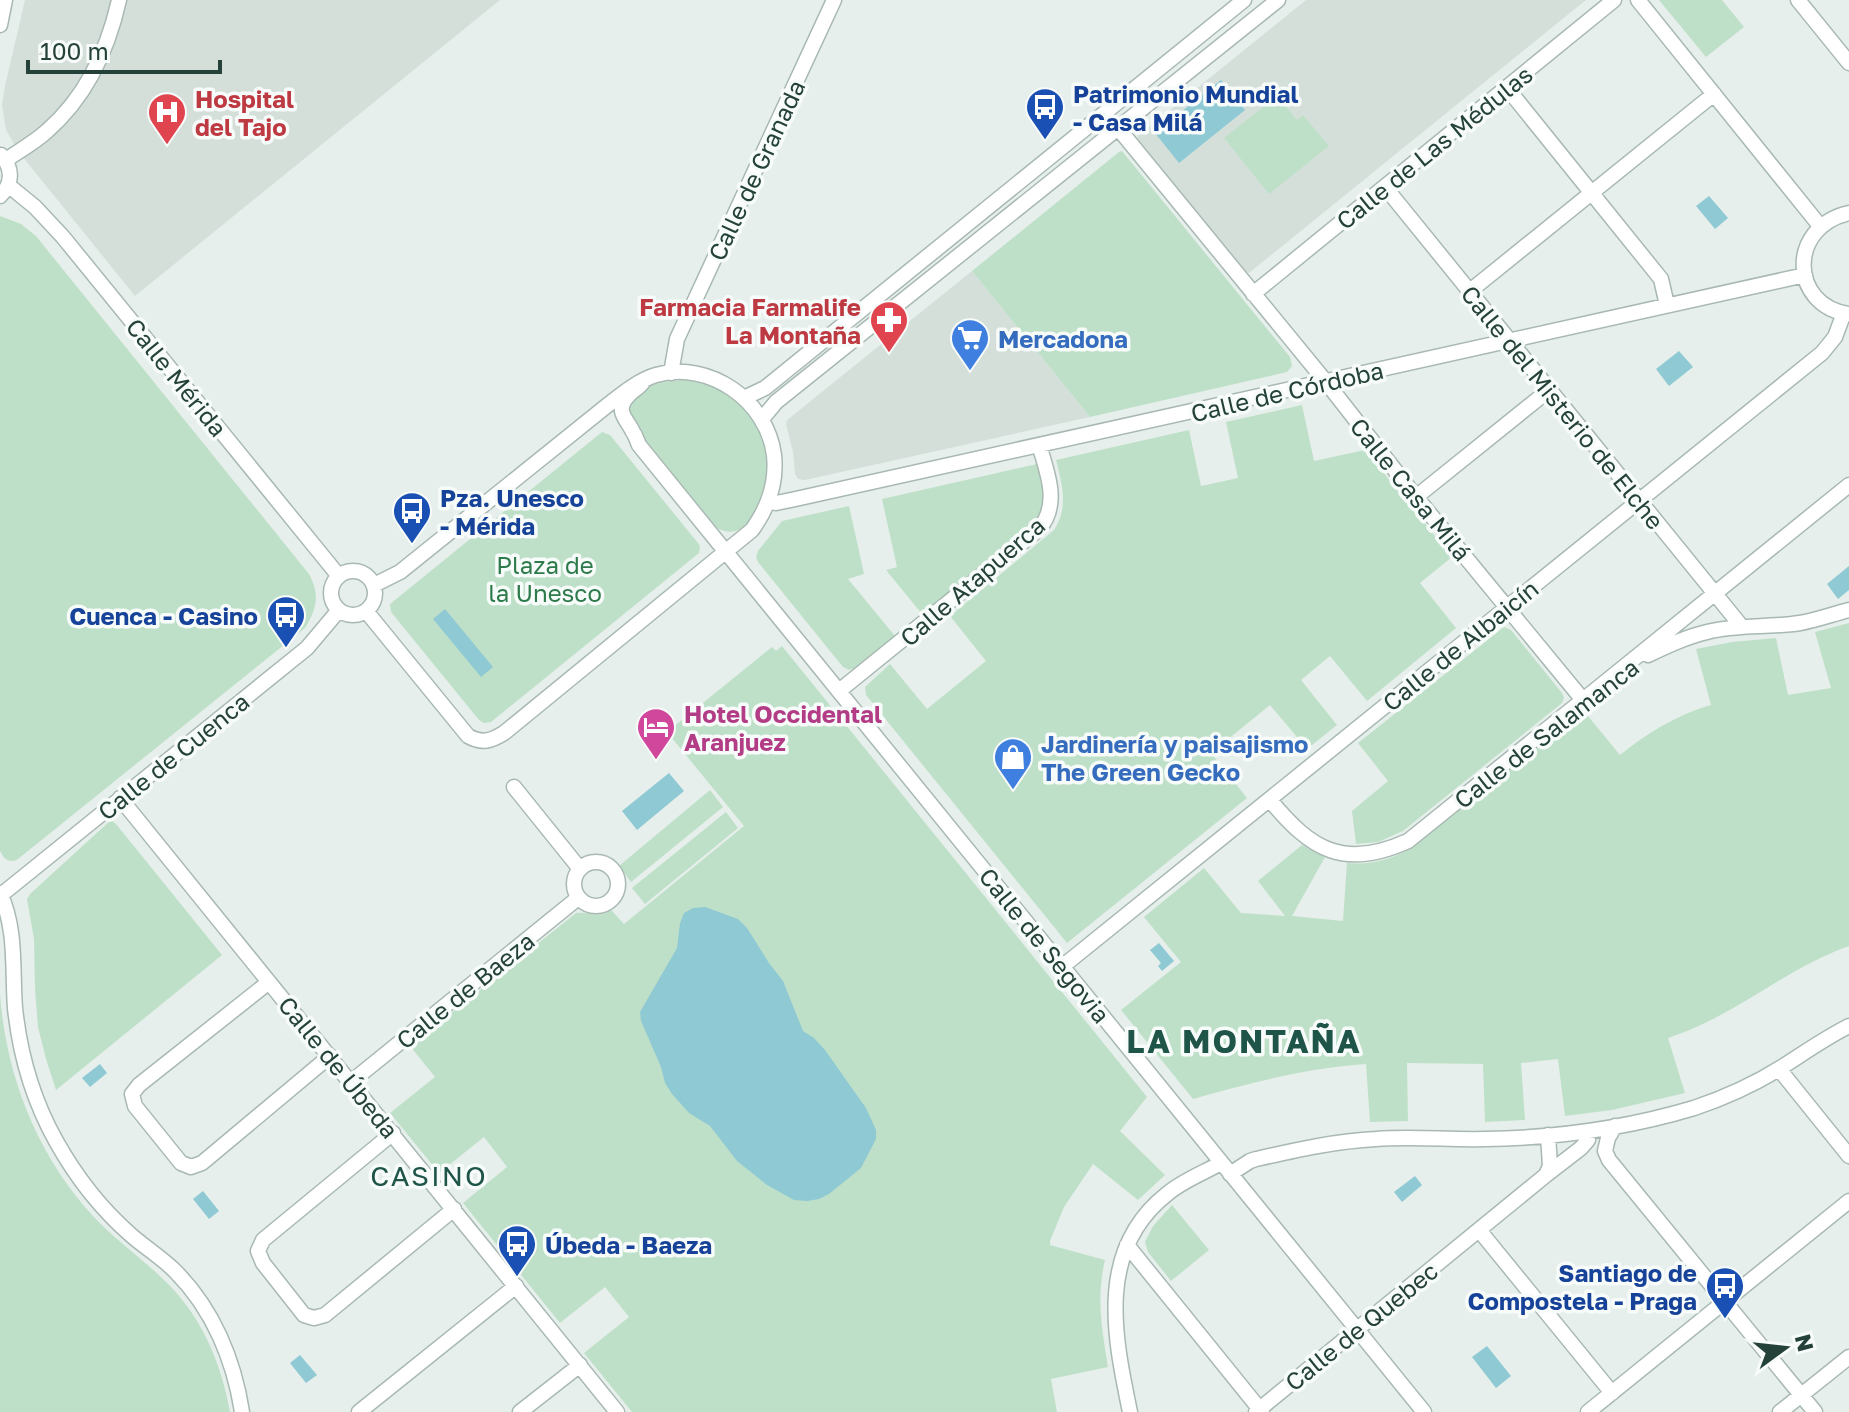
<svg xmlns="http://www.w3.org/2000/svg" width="1849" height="1412" font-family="'Golos Text',sans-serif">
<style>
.built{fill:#d4dfda}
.green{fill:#bfe0c8}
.water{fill:#8ec9d4}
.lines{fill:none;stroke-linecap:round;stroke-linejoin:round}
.minor-casing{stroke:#a8b8b2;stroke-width:17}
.minor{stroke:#fff;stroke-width:14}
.labels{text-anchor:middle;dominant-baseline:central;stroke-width:7;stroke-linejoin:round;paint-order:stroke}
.transit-label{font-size:24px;font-weight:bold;fill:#164399;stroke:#f7fbf9;text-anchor:start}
.health-label{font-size:24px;font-weight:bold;fill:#be3a42;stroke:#f7fbf9;text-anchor:start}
.street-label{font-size:24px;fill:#24423a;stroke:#f7fbf9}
.shop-label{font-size:24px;font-weight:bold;fill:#366cbe;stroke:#f7fbf9;text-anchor:start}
.park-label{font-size:24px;fill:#2d7a4b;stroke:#f7fbf9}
.hotel-label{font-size:24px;font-weight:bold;fill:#b23c85;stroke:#f7fbf9;text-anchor:start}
.quarter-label{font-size:28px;letter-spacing:2px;fill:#1f5548;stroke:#f7fbf9}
.district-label{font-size:32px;font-weight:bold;letter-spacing:2px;fill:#1f5548;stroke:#f7fbf9}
</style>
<rect width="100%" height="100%" fill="#e6efeb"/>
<!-- built -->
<path class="built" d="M25 0H500L135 296 18 151 6 130 2 105 5 86Z
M1306 0H1586L1249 273 1245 271 1194 208 1138 139V136Z
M972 271 1090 417 805 480 798 479 795 474 793 452 786 424 787 420Z"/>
<!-- green -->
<path class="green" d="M1659 0H1722L1744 27 1706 57Z
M1277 96 1297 120 1303 115 1329 146 1269 194 1224 138Z
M1122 151 1290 357 1292 366 1287 372 1090 417 972 271 1119 152Z
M0 216 21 224 36 236 309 574C320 594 317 609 305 628L18 859C9 864 4 859 0 851Z
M682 380C808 394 770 558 717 528L629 420 627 403C646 385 656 382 682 380Z
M1302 405 1314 461 1365 450 1452 557 1420 583 1456 628 1367 701 1330 656 1301 680 1337 725 1307 749 1270 705 1211 753 1247 798 1067 943 866 695 865 687 890 664 927 709 986 661 950 616 1054 530C1069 507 1062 485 1056 460L1189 430 1201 486 1238 478 1226 422Z
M602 432 610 435 698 543 700 547 699 553 491 722 484 723 479 720 391 612 390 604Z
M1037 464 1045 504 1039 518 922 614 886 570 897 567 882 499Z
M849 506 864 574 848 579 895 636 855 668 849 670 843 667 758 562 756 557 758 551 782 521Z
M1849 623V946C1784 969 1734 1017 1668 1038L1685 1093 1612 1110 1565 1116 1558 1059 1521 1063 1525 1120 1485 1122 1483 1064 1407 1063 1408 1121 1370 1122 1366 1064C1307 1068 1249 1083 1193 1099L1121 1010 1181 962 1144 917 1204 868 1241 913 1285 916 1258 881 1302 845 1325 857 1292 916 1343 921 1347 863C1370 865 1390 860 1410 849L1583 710 1620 755C1648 732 1677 715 1711 705L1696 649 1732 642 1776 638 1788 695 1831 688 1815 632Z
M1504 627 1511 630 1562 693 1564 698 1562 703 1403 831 1378 842 1356 844 1352 811 1388 781 1358 743Z
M782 646 1147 1097 1120 1131 1165 1175 1138 1200 1093 1164 1064 1207 1050 1241V1245L1105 1260C1096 1297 1102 1330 1108 1367L1051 1379 1057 1412H632L584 1353 629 1317 605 1287 560 1323 463 1203 507 1167 484 1137 439 1173 390 1113 435 1077 410 1046 576 913C589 911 599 919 611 910L624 924 744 826 667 732 772 647 776 651Z
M710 790 723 807 631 882 619 866Z
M726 812 738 828 645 904 632 888Z
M111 820 116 824 222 955 56 1090 46 1059 38 1027 35 989 34 939 27 899 30 894Z
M0 994C6 1076 37 1155 93 1216 114 1239 139 1256 162 1278 200 1313 221 1361 230 1412H0Z
M1172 1205 1209 1250 1171 1281 1148 1252 1145 1242 1153 1226Z"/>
<!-- water -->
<path class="water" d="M1221 80 1245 110 1179 163 1155 133Z
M1709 196 1728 218 1715 229 1696 206Z
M1679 351 1693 367 1669 386 1656 369Z
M1849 566V590L1838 599 1827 584Z
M445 609 493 667 481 677 433 619Z
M669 773 684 791 637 830 622 811Z
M705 907 738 919 747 928 769 963 783 981 803 1031 814 1038 825 1050 866 1108 876 1130V1139L861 1168 829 1194 819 1199 807 1201 794 1200 767 1185 737 1161 710 1126 689 1113 672 1094 665 1083 661 1067 641 1021 640 1012 677 948 680 923 684 913 693 908Z
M1159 943 1174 961 1162 971 1158 966 1161 963 1150 950Z
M100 1064 107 1073 90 1087 82 1078Z
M1415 1176 1422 1185 1402 1202 1394 1192Z
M203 1191 219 1211 209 1219 193 1199Z
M1487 1346 1511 1376 1496 1388 1472 1357Z
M300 1355 317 1375 306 1383 290 1363Z"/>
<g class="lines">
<!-- minor casing -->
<g class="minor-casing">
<path id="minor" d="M1638 0 1820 226
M1798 0 1849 63
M0 25 5 0
M1507 88 1661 279 1667 305
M1118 128 1326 382 1416 497 1583 700 1849 485
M6 160C19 151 35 142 47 131 86 97 108 49 119 0
M8 185 35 207 63 237 338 575
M1385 187 1742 627
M0 196C13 184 13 168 1 155
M1849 213C1787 227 1790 306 1849 314
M1470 291 1714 94
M1253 294 1614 0
M671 373 677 339 834 0
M643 382C639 388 633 390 628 396 614 411 627 419 633 432 636 436 637 441 639 445L1424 1412
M744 398 765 388 1244 0
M762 419 776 402 1278 0
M1416 497 1549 390
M769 500 776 503 791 500 1805 275
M331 593a22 22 0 1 1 44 0a22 22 0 1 1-44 0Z
M366 611 468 736C482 744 491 741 504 733L752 530C768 508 777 483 774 455 767 401 710 360 656 375 639 380 623 393 609 404L400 572 374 585
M1648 655C1667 646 1686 637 1707 632 1737 624 1769 628 1800 623 1817 620 1833 614 1849 610
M839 691 1039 529C1060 505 1048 474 1039 445
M514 787 580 869
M120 798 617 1412
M1270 800C1311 850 1344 870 1408 841L1588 696
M574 884a22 22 0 1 1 44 0a22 22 0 1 1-44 0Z
M0 893C17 930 12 969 15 1008 20 1055 33 1100 56 1141 76 1177 101 1209 132 1236 146 1248 162 1258 175 1271 213 1309 234 1360 242 1412
M1 895 307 648 339 610
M1063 966 1822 353 1835 337 1844 313
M269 982 139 1085 132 1094 135 1106 181 1163 191 1167 202 1163 330 1056
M1779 1069 1849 1156
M351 1082 578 898
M1615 1126 1608 1138 1605 1151 1609 1160 1815 1412
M393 1133 263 1240 258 1251 263 1263 304 1315 314 1318 325 1315 454 1209
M1230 1174 1250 1161 1256 1159C1296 1150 1335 1141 1376 1139 1412 1136 1449 1140 1485 1139 1555 1138 1627 1128 1694 1108 1724 1098 1755 1084 1782 1067 1804 1053 1825 1038 1849 1026
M1546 1175 1581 1148 1588 1140
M1479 1230 1612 1393
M1127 1245 1262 1412
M359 1412 516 1286
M520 1412 580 1365
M1130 1412C1114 1335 1096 1250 1167 1194 1182 1181 1203 1173 1221 1163
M1256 1412 1546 1175 1550 1166 1548 1135
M1588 1412 1849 1201
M1780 1412 1849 1357"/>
</g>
<!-- minor -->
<use href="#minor" class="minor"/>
</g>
<!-- icons -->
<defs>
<g id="bus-pin" transform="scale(2)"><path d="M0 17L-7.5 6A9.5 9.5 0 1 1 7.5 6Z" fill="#1a4fb4" stroke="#f7fbf9"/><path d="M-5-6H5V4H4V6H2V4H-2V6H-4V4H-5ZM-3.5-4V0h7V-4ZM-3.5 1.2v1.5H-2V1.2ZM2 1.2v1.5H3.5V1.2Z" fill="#fff"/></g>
<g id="hospital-pin" transform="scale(2)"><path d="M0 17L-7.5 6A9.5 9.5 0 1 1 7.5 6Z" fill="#e0444e" stroke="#f7fbf9"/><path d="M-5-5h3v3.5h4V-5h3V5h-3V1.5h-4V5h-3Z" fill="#fff"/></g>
<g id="pharmacy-pin" transform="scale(2)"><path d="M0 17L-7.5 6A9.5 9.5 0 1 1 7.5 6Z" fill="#e0444e" stroke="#f7fbf9"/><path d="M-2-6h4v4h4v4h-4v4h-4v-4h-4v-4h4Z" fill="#fff"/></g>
<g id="supermarket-pin" transform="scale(2)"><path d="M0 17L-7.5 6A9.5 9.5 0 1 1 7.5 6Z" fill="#3f7fe0" stroke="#f7fbf9"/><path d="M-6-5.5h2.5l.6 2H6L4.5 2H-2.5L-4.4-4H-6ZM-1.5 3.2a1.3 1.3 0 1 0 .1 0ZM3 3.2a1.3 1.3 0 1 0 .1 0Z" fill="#fff"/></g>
<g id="hotel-pin" transform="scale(2)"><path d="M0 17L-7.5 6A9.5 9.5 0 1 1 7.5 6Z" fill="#d1479c" stroke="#f7fbf9"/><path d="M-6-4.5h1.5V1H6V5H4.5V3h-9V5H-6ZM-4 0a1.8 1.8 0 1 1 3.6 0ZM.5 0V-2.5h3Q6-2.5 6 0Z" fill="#fff"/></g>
<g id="shop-pin" transform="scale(2)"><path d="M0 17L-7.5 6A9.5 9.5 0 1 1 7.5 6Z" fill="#3f7fe0" stroke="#f7fbf9"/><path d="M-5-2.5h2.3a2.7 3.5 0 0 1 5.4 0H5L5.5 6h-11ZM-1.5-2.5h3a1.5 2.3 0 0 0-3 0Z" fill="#fff"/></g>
</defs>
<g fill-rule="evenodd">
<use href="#bus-pin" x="1045" y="107"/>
<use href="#hospital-pin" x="167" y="112"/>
<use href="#pharmacy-pin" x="889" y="320"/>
<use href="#supermarket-pin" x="970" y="338"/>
<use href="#bus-pin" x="412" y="511"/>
<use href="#bus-pin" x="286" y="615"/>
<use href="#hotel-pin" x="656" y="727"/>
<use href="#shop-pin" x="1013" y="757"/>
<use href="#bus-pin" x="517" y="1244"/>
<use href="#bus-pin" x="1725" y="1286"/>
</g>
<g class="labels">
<!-- transit labels -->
<g class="transit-label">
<text x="1073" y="93">Patrimonio Mundial<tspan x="1073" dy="28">- Casa Milá</tspan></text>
<text x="440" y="497">Pza. Unesco<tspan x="440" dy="28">- Mérida</tspan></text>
<text x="258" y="615" text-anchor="end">Cuenca - Casino</text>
<text x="545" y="1244">Úbeda - Baeza</text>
<text x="1697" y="1272" text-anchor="end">Santiago de<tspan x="1697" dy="28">Compostela - Praga</tspan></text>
</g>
<!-- health labels -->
<g class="health-label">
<text x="195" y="98">Hospital<tspan x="195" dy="28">del Tajo</tspan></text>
<text x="861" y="306" text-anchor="end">Farmacia Farmalife<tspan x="861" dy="28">La Montaña</tspan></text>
</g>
<!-- street labels -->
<g class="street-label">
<text transform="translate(1434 147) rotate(-39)">Calle de Las Médulas</text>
<text transform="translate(756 170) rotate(-65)">Calle de Granada</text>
<text transform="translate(177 377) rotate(51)">Calle Mérida</text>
<text transform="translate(1287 391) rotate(-13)">Calle de Córdoba</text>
<text transform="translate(1563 407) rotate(51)">Calle del Misterio de Elche</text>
<text transform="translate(1411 489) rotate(51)">Calle Casa Milá</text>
<text transform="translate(972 581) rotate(-41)">Calle Atapuerca</text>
<text transform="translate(1460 645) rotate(-39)">Calle de Albaicín</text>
<text transform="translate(1546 733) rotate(-38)">Calle de Salamanca</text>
<text transform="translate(173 756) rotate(-39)">Calle de Cuenca</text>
<text transform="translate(1045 945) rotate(51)">Calle de Segovia</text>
<text transform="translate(465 990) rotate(-39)">Calle de Baeza</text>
<text transform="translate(339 1067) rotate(51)">Calle de Úbeda</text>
<text transform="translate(1361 1326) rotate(-39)">Calle de Quebec</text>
</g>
<!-- shop labels -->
<g class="shop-label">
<text x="998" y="338">Mercadona</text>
<text x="1041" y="743">Jardinería y paisajismo<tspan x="1041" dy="28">The Green Gecko</tspan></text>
</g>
<!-- park labels -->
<g class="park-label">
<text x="545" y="564">Plaza de<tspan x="545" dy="28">la Unesco</tspan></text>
</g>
<!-- hotel labels -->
<g class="hotel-label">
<text x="684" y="713">Hotel Occidental<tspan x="684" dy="28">Aranjuez</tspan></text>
</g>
<!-- quarter labels -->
<g class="quarter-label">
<text x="429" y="1175">CASINO</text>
</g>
<!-- district labels -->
<g class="district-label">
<text x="1244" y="1041">LA MONTAÑA</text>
</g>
</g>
<!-- north arrow -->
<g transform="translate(1785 1348) rotate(75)" stroke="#f7fbf9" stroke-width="6" paint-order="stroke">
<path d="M0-6L14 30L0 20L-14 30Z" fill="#24423a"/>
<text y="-12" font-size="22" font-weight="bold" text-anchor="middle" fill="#24423a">N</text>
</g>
<!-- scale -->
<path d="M28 60v12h192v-12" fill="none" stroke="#24423a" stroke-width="4"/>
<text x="40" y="60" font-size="24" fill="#24423a" stroke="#f7fbf9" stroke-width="6" paint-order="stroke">100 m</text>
</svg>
